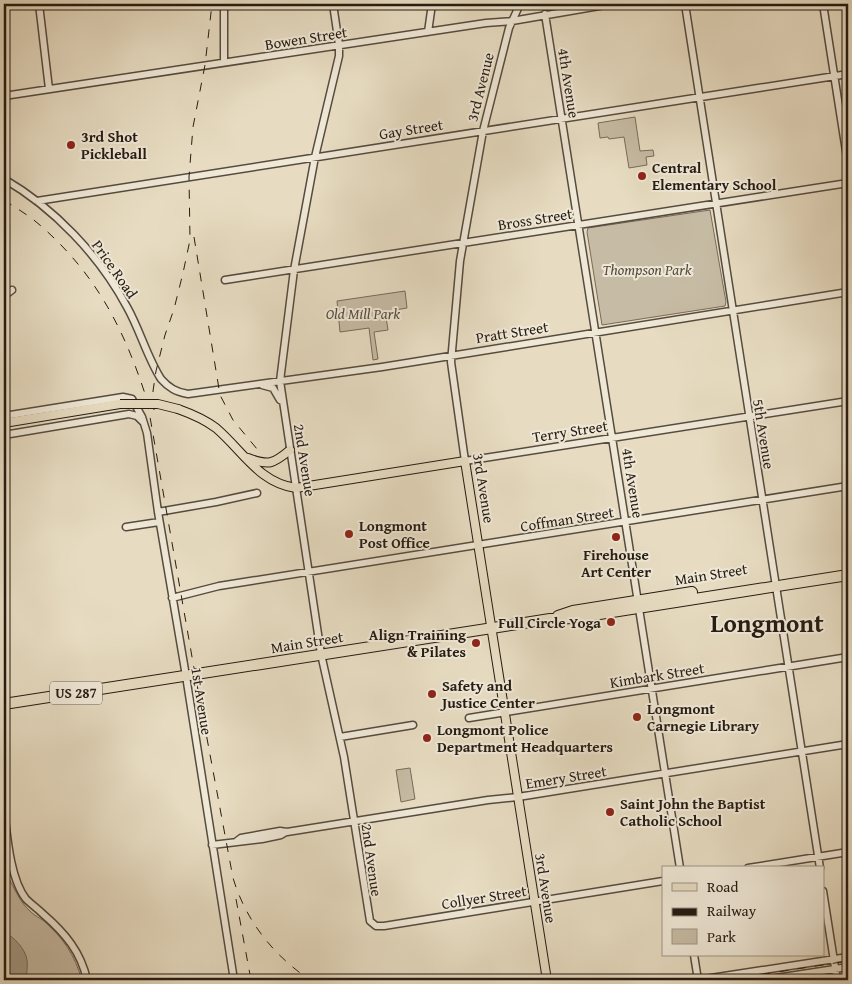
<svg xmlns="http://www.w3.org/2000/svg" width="852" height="984" font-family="'Gentium Book Plus',serif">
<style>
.green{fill:#c6bba4;stroke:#766b5b}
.water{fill:#a59a86;stroke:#726758}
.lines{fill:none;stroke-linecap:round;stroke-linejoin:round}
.minor-casing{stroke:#564b3e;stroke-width:9}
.major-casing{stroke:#251b12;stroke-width:10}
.highway-casing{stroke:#251b12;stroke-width:12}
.minor{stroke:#efe8d7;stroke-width:6}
.major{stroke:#e7dcc2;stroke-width:8}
.highway{stroke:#e7dcc2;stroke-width:10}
.rail{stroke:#251b12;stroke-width:1;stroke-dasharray:9 9;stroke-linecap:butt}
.major-bridge-casing{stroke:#251b12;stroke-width:10;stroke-linecap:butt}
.major-bridge{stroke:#e7dcc2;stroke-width:8}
.poi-dot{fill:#8f2418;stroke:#efe8d7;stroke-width:2}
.labels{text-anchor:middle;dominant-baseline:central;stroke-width:4;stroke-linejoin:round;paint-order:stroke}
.shield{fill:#efe8d7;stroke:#62584d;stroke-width:1}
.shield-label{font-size:14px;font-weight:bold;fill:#251b12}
.street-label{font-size:15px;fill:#251b12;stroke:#efe8d7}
.poi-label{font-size:15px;font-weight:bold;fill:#251b12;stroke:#efe8d7;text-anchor:start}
.park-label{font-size:15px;font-style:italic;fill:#554b3e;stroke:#efe8d7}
.town-label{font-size:25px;font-weight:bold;fill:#251b12;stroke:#efe8d7}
</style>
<rect width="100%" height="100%" fill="#e7dcc2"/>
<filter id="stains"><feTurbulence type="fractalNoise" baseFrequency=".004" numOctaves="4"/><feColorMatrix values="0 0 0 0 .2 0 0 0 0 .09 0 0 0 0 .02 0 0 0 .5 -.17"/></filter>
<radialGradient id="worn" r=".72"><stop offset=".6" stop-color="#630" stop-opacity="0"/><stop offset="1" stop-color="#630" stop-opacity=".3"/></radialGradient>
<!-- green -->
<path class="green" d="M635 117 640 151 653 150 654 156 646 157 647 165 629 168 624 137 609 139 608 137 600 138 598 123Z
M710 210 726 302 725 306 602 325 587 232 588 228Z
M405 291 407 308 395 310V315L386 317 388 330 374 332 378 359 373 360 369 328 340 332 337 301Z
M410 768 415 799 401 802 396 770Z
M7 875C14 887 20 903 31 912 35 916 40 918 44 921 64 939 74 954 82 980H4V876Z"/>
<!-- water -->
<path class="water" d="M4 933C13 935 26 950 27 960 28 967 26 972 27 980H4Z"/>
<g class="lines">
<!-- minor casing -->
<g class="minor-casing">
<path id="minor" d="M39 4 49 89
M224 4V62
M333 4 339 45V56L315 157 294 270 280 381 321 654 344 757 370 921 376 926H384L663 881
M520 4 509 28 483 131 460 261 451 362 465 461 848 401
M685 4 820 868
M823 4 848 164
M545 14 680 868
M428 32 432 4
M4 96 486 23 512 21 611 4
M4 179C54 208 99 255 127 307 140 330 147 357 161 379 169 388 176 392 188 394L382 367 848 292
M37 201 848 74
M225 280 848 183
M4 296 12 290
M262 385 273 388 280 400
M4 416 123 397 132 399 142 417 147 433 158 512 186 676 234 980
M4 435 129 414 137 416 143 422
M158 512 216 502 257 493
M126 527 159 522
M172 598 219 586 848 486
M469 718 848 657
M340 737 413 725
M4 810C7 835 10 879 26 899 31 904 38 909 43 914 65 933 81 952 87 980
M237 841 241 838 280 831 287 832 488 800 518 797 848 744
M212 845 262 839 281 835 286 832
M4 868 12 867
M748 868 848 852
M823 891 837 980
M694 955 698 980
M698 980 848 957
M763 980 848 967"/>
</g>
<!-- major casing -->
<g class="major-casing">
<path id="major" d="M178 409C192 414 204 419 216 428 243 451 259 483 296 488L465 461 547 980
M4 423 120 404
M248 458C269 466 273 464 290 450"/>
</g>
<!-- highway casing -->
<g class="highway-casing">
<path id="highway" d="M558 616 573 611 692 592
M4 704 550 619 574 618 848 575"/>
</g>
<!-- minor -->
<use href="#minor" class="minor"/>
<!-- major -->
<use href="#major" class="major"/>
<!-- highway -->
<use href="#highway" class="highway"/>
<!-- rail -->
<path class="rail" d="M4 200C16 208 30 216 41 226 97 275 125 331 147 400L195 674 233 878C246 921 273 955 310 980
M194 237 220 395 233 420 257 449
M154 410 153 391 156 371 165 335 174 309 183 273 190 240 189 177 193 127 205 65 212 4
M236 899 251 980
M726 980 848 961"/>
<!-- major-bridge casing -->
<g class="major-bridge-casing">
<path id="major-bridge" d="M120 404H158L178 409"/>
</g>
<!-- major-bridge -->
<use href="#major-bridge" class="major-bridge"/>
</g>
<!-- markers -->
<g class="poi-dot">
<circle cx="71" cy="145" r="5"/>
<circle cx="642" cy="176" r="5"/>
<circle cx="349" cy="534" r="5"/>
<circle cx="616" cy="537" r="5"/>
<circle cx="611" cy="622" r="5"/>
<circle cx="476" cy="643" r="5"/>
<circle cx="432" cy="694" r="5"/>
<circle cx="637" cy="717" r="5"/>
<circle cx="427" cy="738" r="5"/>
<circle cx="610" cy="812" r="5"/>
</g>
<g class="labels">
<!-- shield labels -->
<rect class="shield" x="50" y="681.5" width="52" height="23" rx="4"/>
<g class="shield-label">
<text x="76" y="693">US 287</text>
</g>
<!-- street labels -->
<g class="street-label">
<text transform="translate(306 38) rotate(-9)">Bowen Street</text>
<text transform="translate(569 83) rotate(81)">4th Avenue</text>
<text transform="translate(480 87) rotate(-76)">3rd Avenue</text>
<text transform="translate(411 129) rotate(-9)">Gay Street</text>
<text transform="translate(535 219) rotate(-9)">Bross Street</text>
<text transform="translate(115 269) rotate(55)">Price Road</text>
<text transform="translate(512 332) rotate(-9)">Pratt Street</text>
<text transform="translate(570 431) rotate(-9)">Terry Street</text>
<text transform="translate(764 434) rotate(81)">5th Avenue</text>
<text transform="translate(305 460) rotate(81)">2nd Avenue</text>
<text transform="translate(633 483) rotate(81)">4th Avenue</text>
<text transform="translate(484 488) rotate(81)">3rd Avenue</text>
<text transform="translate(567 519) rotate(-9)">Coffman Street</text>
<text transform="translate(711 574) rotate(-9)">Main Street</text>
<text transform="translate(307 642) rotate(-9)">Main Street</text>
<text transform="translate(657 675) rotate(-9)">Kimbark Street</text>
<text transform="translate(202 701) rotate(81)">1st Avenue</text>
<text transform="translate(566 777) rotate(-9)">Emery Street</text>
<text transform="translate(372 860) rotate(82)">2nd Avenue</text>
<text transform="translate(546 888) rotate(81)">3rd Avenue</text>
<text transform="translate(484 897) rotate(-9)">Collyer Street</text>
</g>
<!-- poi labels -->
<g class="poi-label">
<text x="81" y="136">3rd Shot<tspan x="81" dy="17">Pickleball</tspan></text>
<text x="652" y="167">Central<tspan x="652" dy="17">Elementary School</tspan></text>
<text x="359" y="525">Longmont<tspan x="359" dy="17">Post Office</tspan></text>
<text x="616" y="554" text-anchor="middle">Firehouse<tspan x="616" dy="17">Art Center</tspan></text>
<text x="601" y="622" text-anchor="end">Full Circle Yoga</text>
<text x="466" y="634" text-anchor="end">Align Training<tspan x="466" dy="17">&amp; Pilates</tspan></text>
<text x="442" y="685">Safety and<tspan x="442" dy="17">Justice Center</tspan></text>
<text x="647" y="708">Longmont<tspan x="647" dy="17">Carnegie Library</tspan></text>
<text x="437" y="729">Longmont Police<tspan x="437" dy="17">Department Headquarters</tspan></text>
<text x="620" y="803">Saint John the Baptist<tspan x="620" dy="17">Catholic School</tspan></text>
</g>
<!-- park labels -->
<g class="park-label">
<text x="647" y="269">Thompson Park</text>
<text x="363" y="313">Old Mill Park</text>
</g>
<!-- town labels -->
<g class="town-label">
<text x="767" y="623">Longmont</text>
</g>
</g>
<!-- margin -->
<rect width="852" height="984" fill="none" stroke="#e7dcc2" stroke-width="20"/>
<rect x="5" y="5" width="842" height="974" fill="none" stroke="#251b12" stroke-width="2.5"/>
<rect x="10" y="10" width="832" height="964" fill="none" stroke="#251b12"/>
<!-- legend -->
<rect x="662" y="866" width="162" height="90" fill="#efe8d7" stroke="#9e9688"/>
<rect x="672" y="883" width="25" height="8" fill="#e7dcc2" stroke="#9e9688"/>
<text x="707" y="892" font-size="15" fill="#251b12">Road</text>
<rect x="672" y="908" width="25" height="8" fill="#251b12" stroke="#9e9688"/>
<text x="707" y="916" font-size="15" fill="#251b12">Railway</text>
<rect x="672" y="929" width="25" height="15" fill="#c6bba4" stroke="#9e9688"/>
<text x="707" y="942" font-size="15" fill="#251b12">Park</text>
<rect width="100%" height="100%" filter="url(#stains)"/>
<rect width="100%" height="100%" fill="url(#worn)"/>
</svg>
